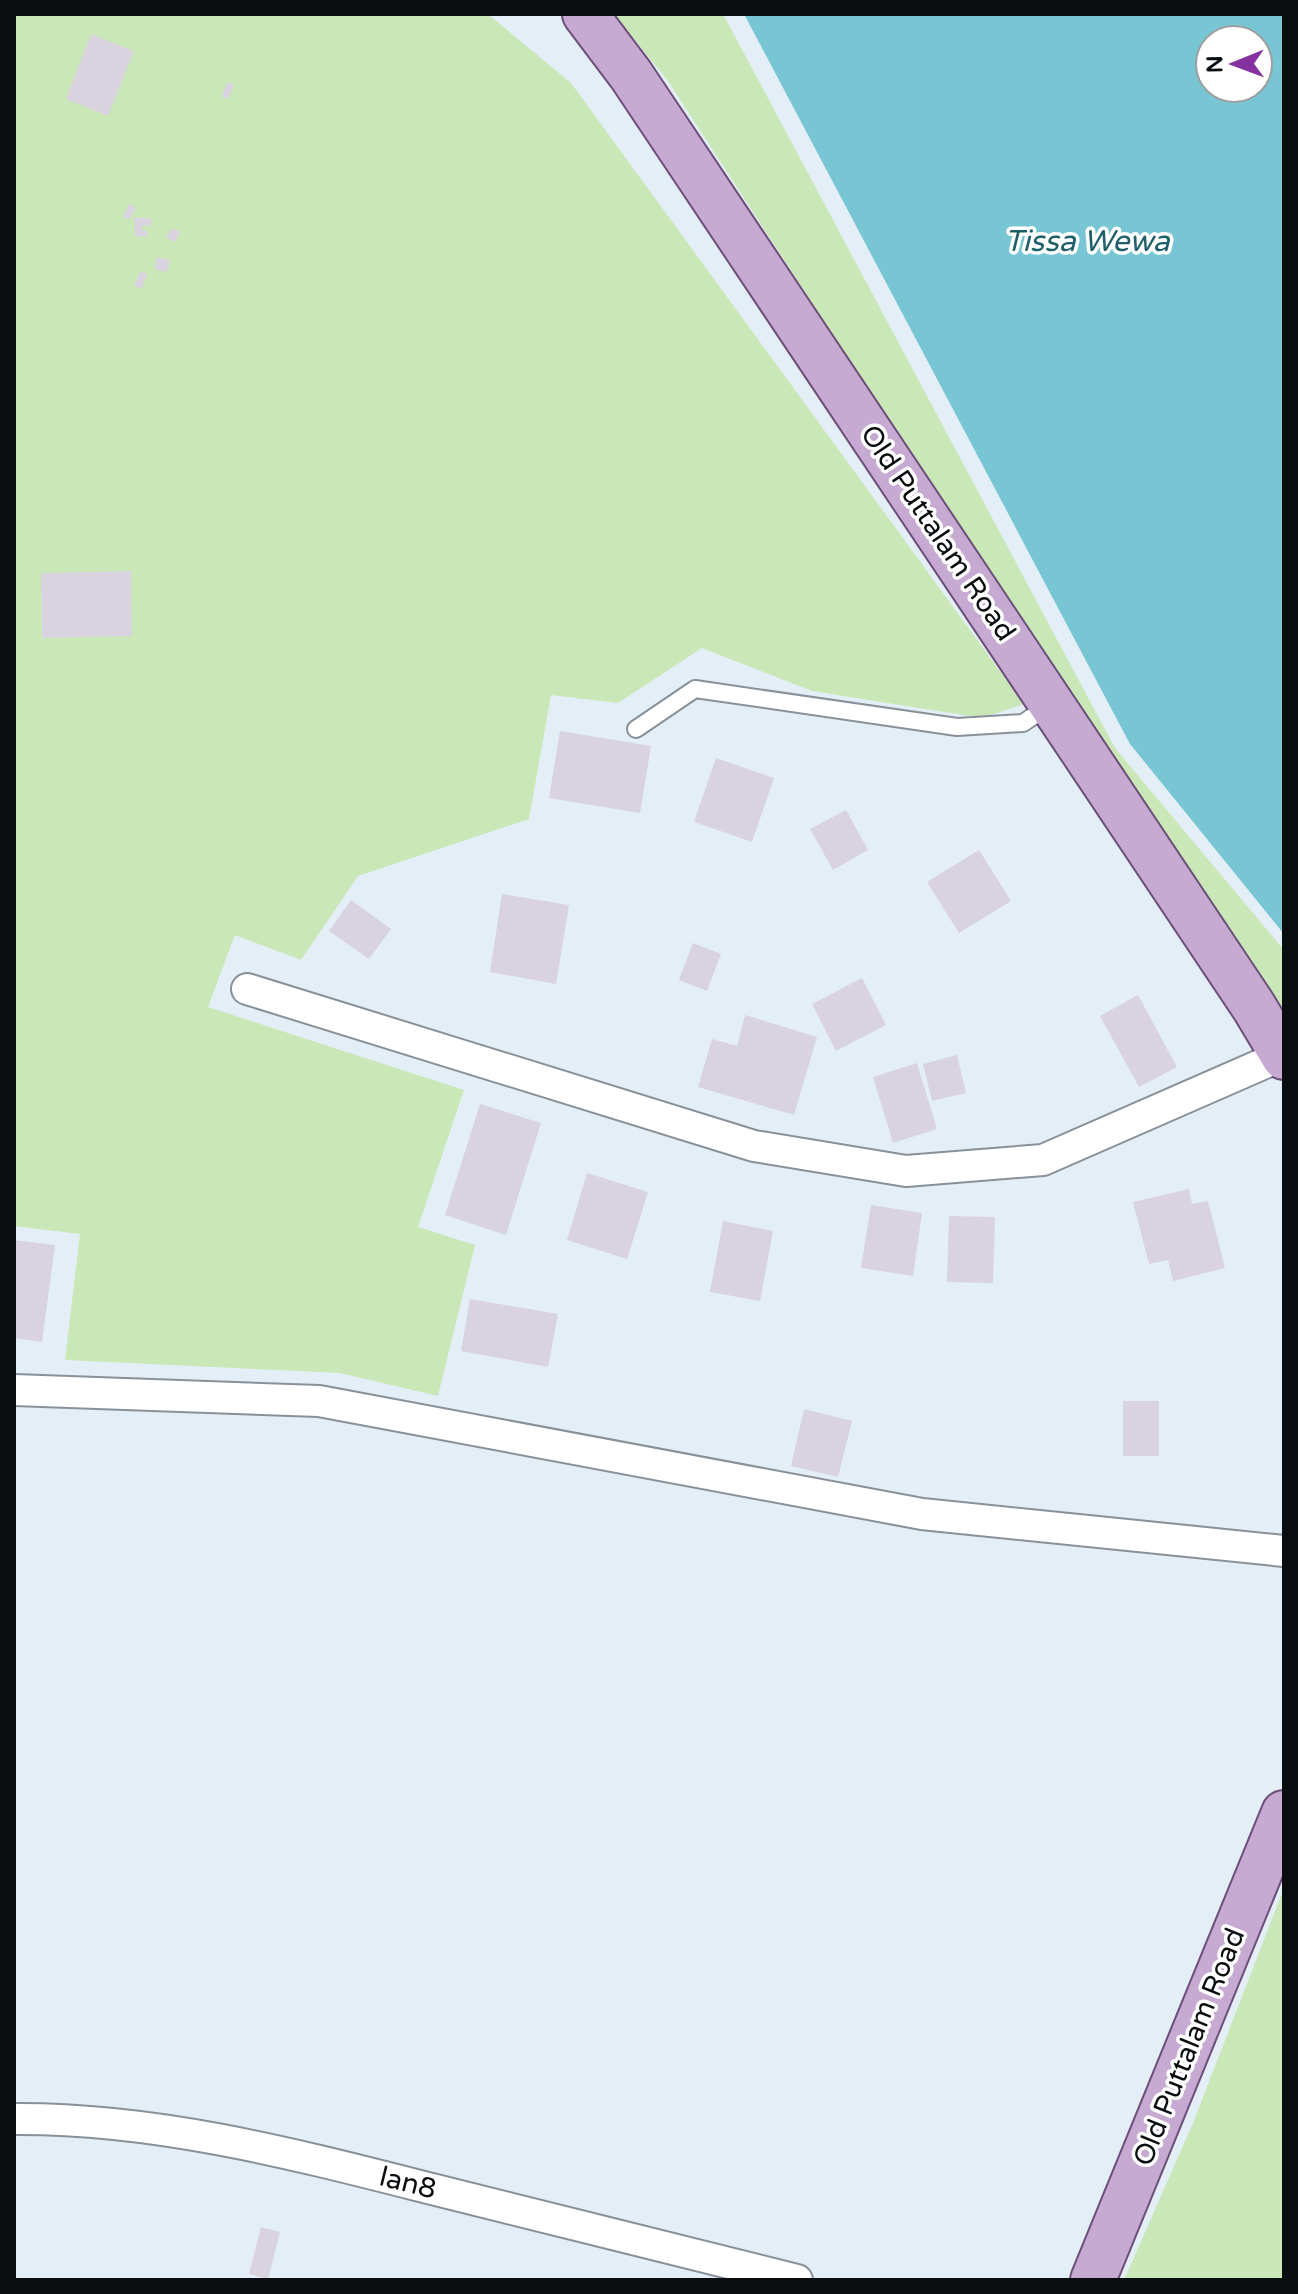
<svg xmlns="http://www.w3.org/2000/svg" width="1298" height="2294" font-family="'Varela Round',sans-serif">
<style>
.green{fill:#cae8b7}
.water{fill:#78c6d4;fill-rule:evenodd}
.building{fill:#d8d3df}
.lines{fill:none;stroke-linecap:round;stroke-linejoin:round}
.lane-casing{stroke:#889199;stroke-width:20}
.street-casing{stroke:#889199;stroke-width:34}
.primary-casing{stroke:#6c4f7a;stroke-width:48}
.lane{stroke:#fff;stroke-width:16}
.street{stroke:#fff;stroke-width:30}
.primary{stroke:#c7aad1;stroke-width:44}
.labels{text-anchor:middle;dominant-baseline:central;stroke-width:7;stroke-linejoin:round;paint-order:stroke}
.street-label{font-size:28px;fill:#090d10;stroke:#fff}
.water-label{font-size:30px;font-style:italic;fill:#1f5f69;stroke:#fff}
</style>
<rect width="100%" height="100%" fill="#e4eef7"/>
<!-- green -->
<path class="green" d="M14 14H488L571 83 1024 704 982 718 812 691 702 648 618 703 551 695 529 819 358 876 301 960 235 935 208 1007 464 1090 418 1227 475 1245 438 1396 340 1373 65 1360 80 1234 14 1226Z
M614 14H723L1115 748 1284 950V1031L668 81Z
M1284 1888V2280H1124L1193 2123Z"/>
<!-- water -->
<path class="water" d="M744 14H1284V934L1130 744ZM1210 40H1258V88H1210Z"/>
<!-- building -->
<path class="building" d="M91 34 134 51 108 116 66 99Z
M227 82 234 85 228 99 222 97Z
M129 204 136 208 129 220 123 217Z
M134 217 152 219 151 226 143 225 142 231H147V237L135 236Z
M172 228 180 232 175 242 166 237Z
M157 257 170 260 167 272 154 269Z
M140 271 147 274 142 289 134 286Z
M131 571 132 636 42 638 41 573Z
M560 731 651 746 640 813 549 798Z
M716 758 774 778 752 842 694 822Z
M846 810 868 850 833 870 810 829Z
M979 850 1011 901 959 933 927 882Z
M502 894 569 905 556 984 490 972Z
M351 900 391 929 369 959 329 931Z
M693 943 721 954 707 991 679 980Z
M862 978 886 1025 836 1051 812 1004Z
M1138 995 1177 1067 1139 1087 1100 1016Z
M745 1015 817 1037 794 1115 698 1087 712 1039 737 1046Z
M957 1055 966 1093 932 1101 923 1064Z
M917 1063 937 1129 893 1143 873 1077Z
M480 1104 541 1123 506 1235 445 1215Z
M587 1173 648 1192 627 1259 567 1240Z
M1189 1189 1192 1204 1208 1201 1225 1268 1173 1281 1168 1260 1149 1264 1133 1202Z
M871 1205 922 1213 913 1276 861 1268Z
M949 1216 995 1217 993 1283 947 1282Z
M723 1221 773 1231 760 1301 710 1292Z
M14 1240 55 1245 42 1342 14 1338Z
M470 1299 558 1314 548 1367 461 1351Z
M1123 1401H1159V1456H1123Z
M804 1409 852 1421 838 1477 791 1466Z
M261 2227 280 2232 268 2279 249 2274Z"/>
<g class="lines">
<!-- lane casing -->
<g class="lane-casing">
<path id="lane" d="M636 729 695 689 957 727 1023 723 1050 705"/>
</g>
<!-- street casing -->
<g class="street-casing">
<path id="street" d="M247 989 754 1146 906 1171 1043 1160 1283 1055
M14 1390 319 1401 922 1514 1284 1551
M14 2119C157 2118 294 2154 432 2189 554 2219 675 2250 797 2280"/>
</g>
<!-- primary casing -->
<g class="primary-casing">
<path id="primary" d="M585 14 631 75 1254 1007 1284 1057
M1093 2280 1284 1813"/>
</g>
<!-- lane -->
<use href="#lane" class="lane"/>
<!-- street -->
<use href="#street" class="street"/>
<!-- primary -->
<use href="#primary" class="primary"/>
</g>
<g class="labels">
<!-- street labels -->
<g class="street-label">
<text transform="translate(938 533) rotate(56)">Old Puttalam Road</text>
<text transform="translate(1189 2047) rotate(-68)">Old Puttalam Road</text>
<text transform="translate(408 2183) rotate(14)">lan8</text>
</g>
<!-- water labels -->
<g class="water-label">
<text x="1087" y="241">Tissa Wewa</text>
</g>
</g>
<!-- border -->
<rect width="1298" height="2294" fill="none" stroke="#090d10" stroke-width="32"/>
<!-- north arrow -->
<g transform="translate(1234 64) rotate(269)"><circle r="38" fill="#ffffff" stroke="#9d9e9f" stroke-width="2"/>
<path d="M0-6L14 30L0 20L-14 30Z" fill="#8531a0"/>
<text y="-12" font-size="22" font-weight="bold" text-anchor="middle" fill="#090d10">N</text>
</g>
</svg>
